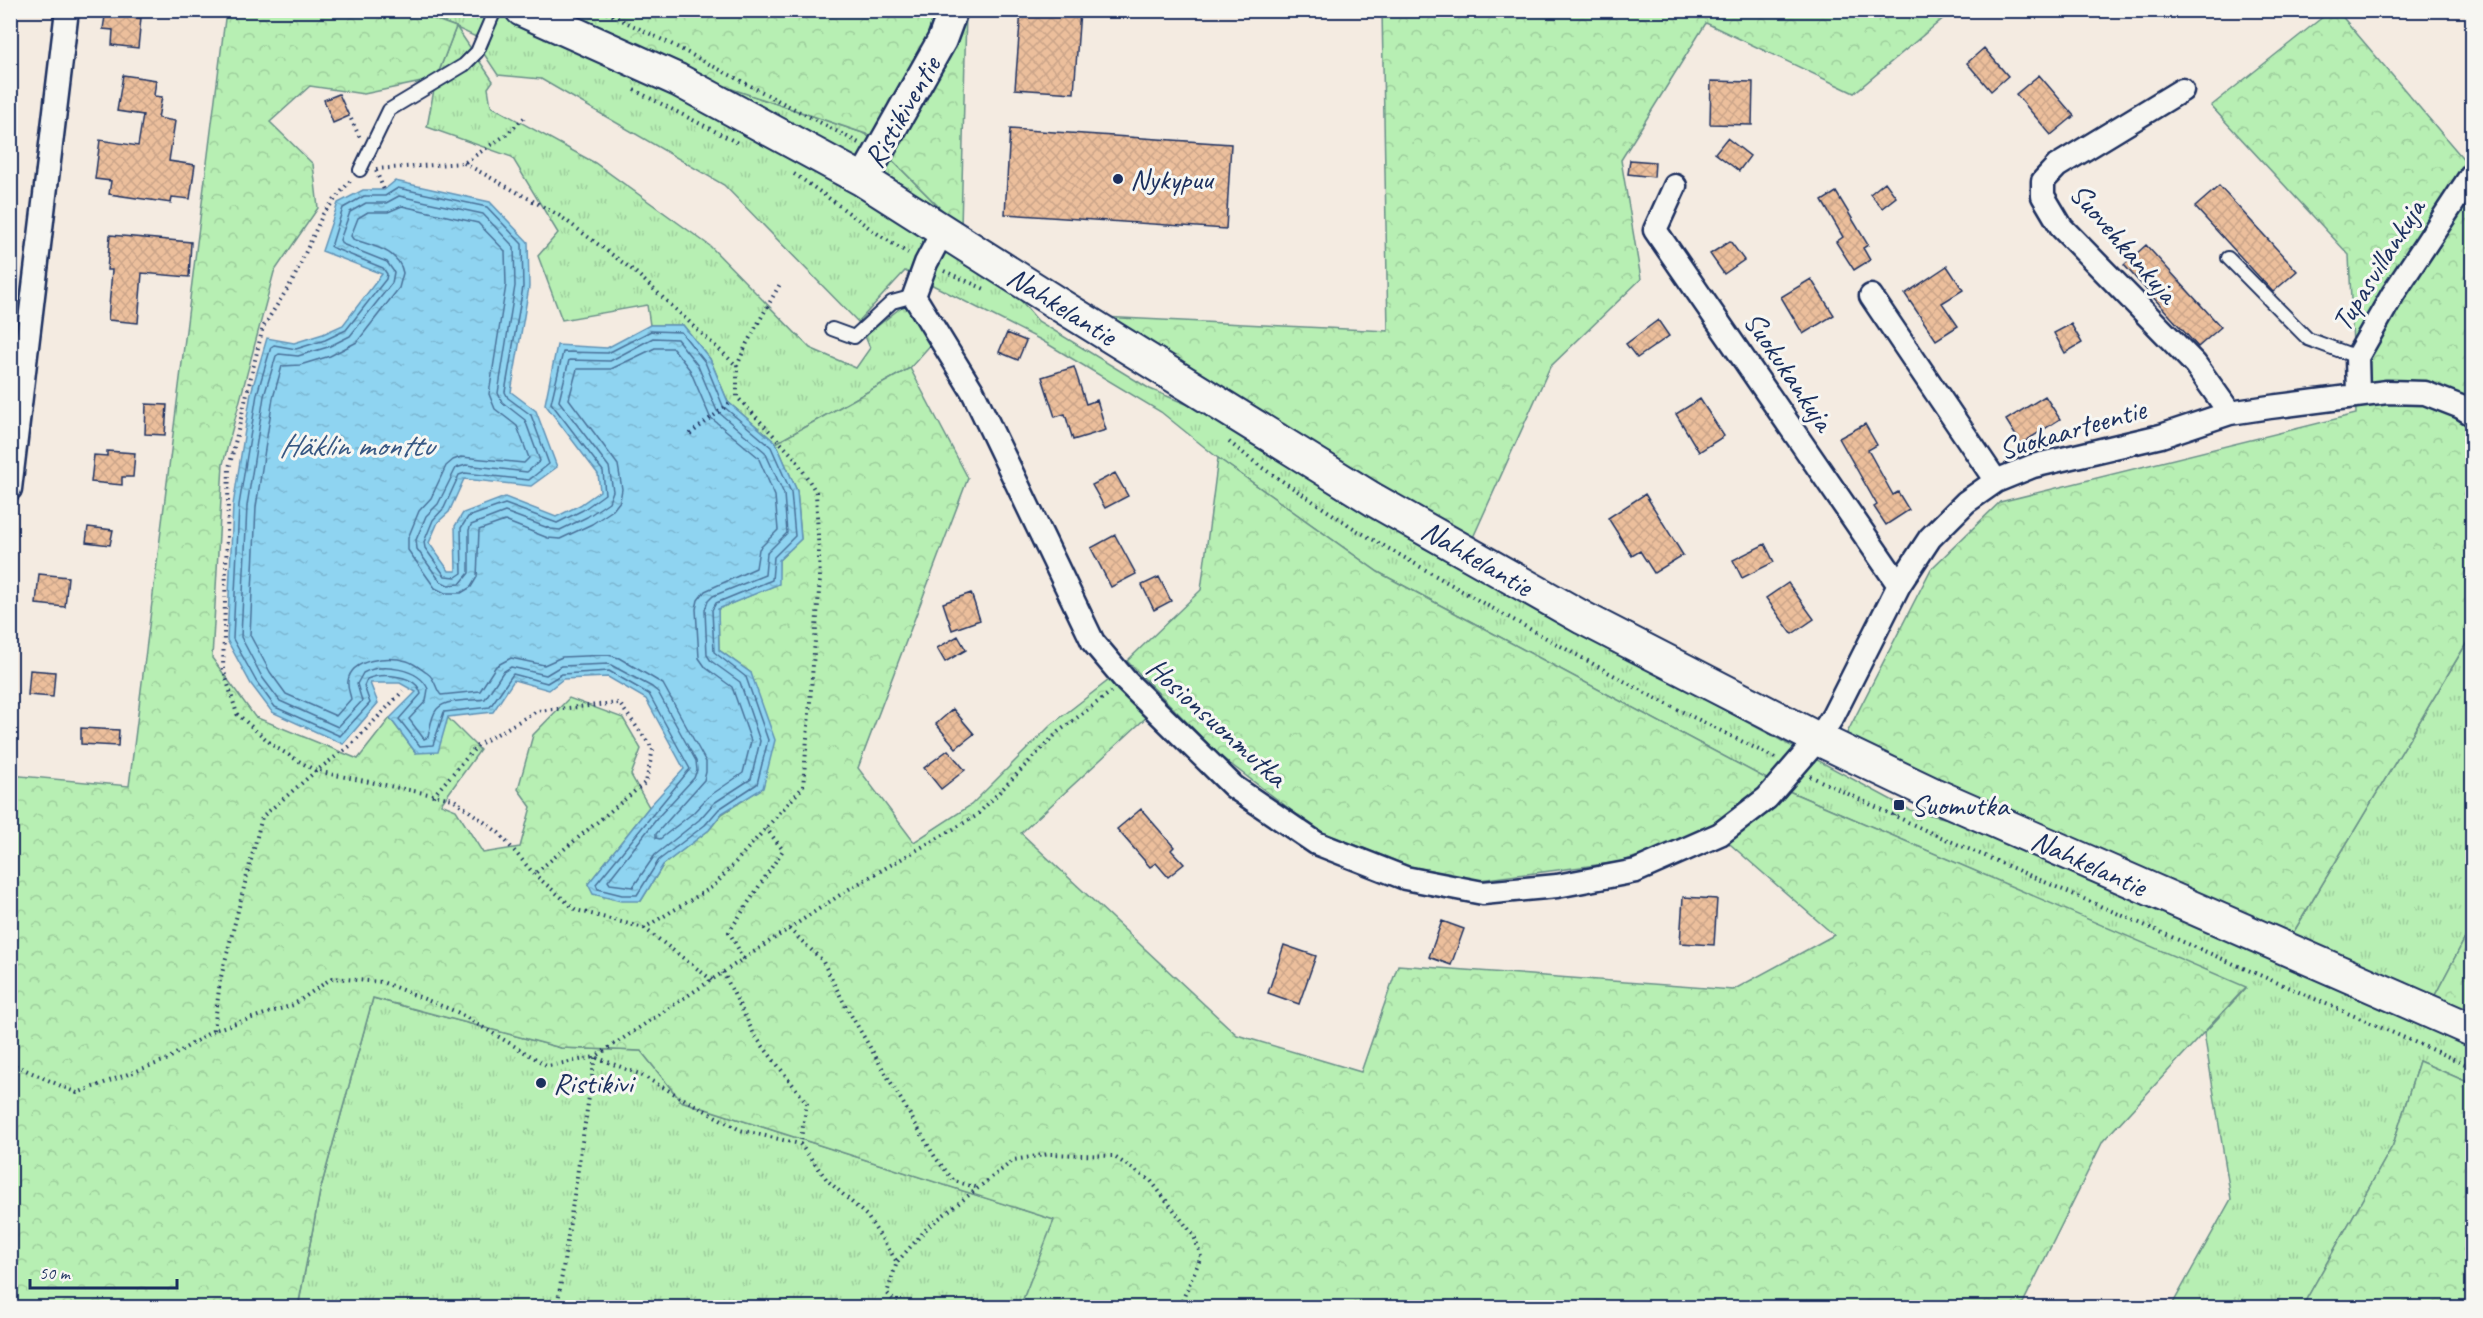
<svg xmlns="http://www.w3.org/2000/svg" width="2483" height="1318" font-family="Caveat,sans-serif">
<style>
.grass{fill:url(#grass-tufts);stroke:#698f88;stroke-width:1.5}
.forest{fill:url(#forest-crowns);stroke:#698f88;stroke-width:1.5}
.water{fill:url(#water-ripples);stroke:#6192b6;stroke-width:1.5}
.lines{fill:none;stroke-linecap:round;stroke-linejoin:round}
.shore{stroke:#497199;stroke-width:1.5}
.building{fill:url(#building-cross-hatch);stroke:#1b2f5e;stroke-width:1.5}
.service-casing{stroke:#1b2f5e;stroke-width:16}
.minor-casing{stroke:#1b2f5e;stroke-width:27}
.tertiary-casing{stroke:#1b2f5e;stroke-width:33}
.secondary-casing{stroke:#1b2f5e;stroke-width:36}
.path{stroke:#1b2f5e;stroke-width:4;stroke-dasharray:1.5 4.5;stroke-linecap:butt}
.service{stroke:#f6f6f2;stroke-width:12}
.minor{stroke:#f6f6f2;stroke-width:22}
.tertiary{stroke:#f6f6f2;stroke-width:28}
.secondary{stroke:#f6f6f2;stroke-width:32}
.poi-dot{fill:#1b2f5e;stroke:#f6f6f2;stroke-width:2}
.labels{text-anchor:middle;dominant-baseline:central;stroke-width:6;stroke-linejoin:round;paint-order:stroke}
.street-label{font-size:30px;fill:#1b2f5e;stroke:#f6f6f2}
.poi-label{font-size:30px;fill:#1b2f5e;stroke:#f6f6f2;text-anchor:start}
.water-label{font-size:32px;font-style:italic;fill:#385883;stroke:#f6f6f2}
</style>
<defs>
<pattern id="grass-tufts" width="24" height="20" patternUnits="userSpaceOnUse" patternTransform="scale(1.5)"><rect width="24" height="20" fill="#b7efb3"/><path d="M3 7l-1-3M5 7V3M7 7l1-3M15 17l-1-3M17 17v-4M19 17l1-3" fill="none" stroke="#9dcd9c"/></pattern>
<pattern id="forest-crowns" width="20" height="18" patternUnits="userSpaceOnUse" patternTransform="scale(1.5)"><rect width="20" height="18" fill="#b7efb3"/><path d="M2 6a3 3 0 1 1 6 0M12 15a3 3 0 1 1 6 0" fill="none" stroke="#9dcd9c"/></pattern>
<pattern id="water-ripples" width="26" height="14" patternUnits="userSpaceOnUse" patternTransform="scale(1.5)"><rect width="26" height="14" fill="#8fd4f1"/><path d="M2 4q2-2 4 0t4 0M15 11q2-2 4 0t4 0" fill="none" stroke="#7bb6d1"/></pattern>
<pattern id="building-cross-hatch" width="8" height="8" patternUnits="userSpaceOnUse" patternTransform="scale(1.5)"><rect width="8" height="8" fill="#ecbf9c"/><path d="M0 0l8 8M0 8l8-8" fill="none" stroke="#caa489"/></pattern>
</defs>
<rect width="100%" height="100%" fill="#f4ebe1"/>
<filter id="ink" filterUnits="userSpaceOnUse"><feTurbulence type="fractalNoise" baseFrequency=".0167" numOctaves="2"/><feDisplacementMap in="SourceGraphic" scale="12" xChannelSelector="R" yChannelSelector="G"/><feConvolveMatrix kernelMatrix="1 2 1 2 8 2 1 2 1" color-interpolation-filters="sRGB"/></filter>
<g filter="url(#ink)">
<!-- grass -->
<path class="grass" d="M412 11H547L649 61 866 134 961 229 1038 321 1150 389 1191 406 1422 547 1910 810 1970 824 2472 1046V1084L2419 1061 2393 1145 2302 1307H2171L2231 1199 2204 1033 2246 988 1791 792 1378 572 1218 458 1161 412 1041 340 905 271 858 322 724 185 541 79 498 75 484 54 489 43 457 28 493 81 488 88 491 106 595 163 710 246 810 348 856 368 870 348 865 336 904 305 934 341 910 368 776 443 728 402 710 359 683 325H650L647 305 562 320 538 256 558 233 512 157 427 127 436 79 456 27Z
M2472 634V925L2432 1001 2290 938Z
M373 998 561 1048 641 1051 681 1101 1055 1220 1020 1307 298 1308 320 1191Z"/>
<!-- forest -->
<path class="forest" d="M226 11H412L456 27 436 79 364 94 310 86 270 122 313 164 318 208 274 272 223 464 212 658 255 717 358 759 390 718 416 753 447 717 480 750 441 804 456 810 483 853 520 847 531 807 518 789 533 735 569 698 623 718 641 749 631 775 649 807 588 884 641 901 663 865 709 830 722 814 762 788 751 673 719 650 718 609 778 584 779 560 801 539 797 491 776 443 910 368 968 478 858 768 914 842 971 805 1051 725 1113 677 1151 713 1021 833 1237 1035 1361 1072 1398 965 1733 990 1834 935 1715 831 1620 862 1479 880 1409 866 1317 830 1220 756 1127 661 1201 590 1218 458 1378 572 1791 792 2246 987 2103 1141 2021 1307H1020L1054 1220 681 1101 641 1051 561 1048 373 998 320 1191 298 1307H11L10 775 129 786Z
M547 11H966L961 229 866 134 649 61Z
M1382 11H1952L1854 93 1706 23 1621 160 1641 279 1550 367 1471 542 1101 317 1388 331Z
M2319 11H2343L2340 14 2472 169V634L2290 938 1844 739 1931 569 2000 502 2356 414 2349 255 2211 106 2324 16Z
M2472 925V1018L2432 1001Z
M2419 1061 2472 1084V1307H2302L2393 1145Z"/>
<!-- water -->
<path class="water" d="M395 181 490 202 528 242 529 287 511 392 536 411 557 467 531 486 464 479 449 512 438 522 429 543 449 571H456L455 526 463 513 505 497 556 517 580 505 600 491 598 474 545 404 557 345 607 348 650 325H683L710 359 728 402 776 443 797 491 801 539 779 560V584L718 609 719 650 751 673 775 740 763 788 722 813 709 830 663 865 641 901H621L593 894 588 884 649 807 684 769 646 699 608 677 563 679 549 690 514 680 493 712 448 717 438 752 416 753 390 718 416 692 400 683H370L378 703 343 744 272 712 251 684 227 640 233 505 251 393 267 338 294 343 323 334 343 325 382 274 322 251 338 203 363 190H384Z"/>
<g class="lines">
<!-- shore -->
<path class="shore" d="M398 188 487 207 522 244 523 287 505 392 508 398 531 415 549 464 529 480 465 473 459 475 444 508 433 520 424 542 425 548 445 576 456 577 462 573 461 528 468 517 505 504 557 523 583 510 605 494 603 471 551 403 563 352 608 353 651 331 681 332 705 362 723 406 771 447 791 492 795 536 774 557 772 580 716 603 712 610 714 652 746 677 768 740 757 784 719 809 705 825 659 860 637 895H622L598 889 596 884 690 769 649 694 609 671 562 674 547 683 513 674 490 707 444 712 433 745 420 746 399 719 421 694C417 674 382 673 367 679L364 686 370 703 340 736 275 707 256 681 233 639 239 505 257 394 271 347 274 345 296 349 325 340 346 330 386 279 387 274 383 268 331 247 343 208 364 196H385Z
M399 196 483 214 514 247 515 286 498 393 502 402 525 420 540 461 527 472 466 465 456 468 438 504 426 516 416 540 417 549 440 581 448 585 460 584 469 573V530L471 525 505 512 551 529 560 530 587 517 609 502 613 491 609 467 559 401 569 360 610 361 653 338 677 339 698 366 717 411 765 452 784 494 787 533 767 553 765 575 713 596 708 601 705 610 707 655 711 661 740 682 760 741 751 779 714 803 699 820 655 855 633 887 610 884 608 881 659 816 694 778 697 770 696 761 658 692 652 687 609 664 561 666 546 675 511 667 503 672 485 699C473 701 446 698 437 709 431 716 430 729 428 737L424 739 409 719 426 701 428 689C419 668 382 663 363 673L357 684 362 701 338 727 280 701 262 677 241 637 247 506 264 396 276 356 279 354 298 356 328 347 350 336 392 283 394 272 387 262 342 244 340 240 350 212 366 203H386Z
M402 206 478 223 505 251 506 285 489 394 495 409 517 426 529 458 524 463 461 457 453 460 446 466 431 498 419 511 408 538V550L435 588 445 593H461L471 587 477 577 479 530 505 521 548 538 560 539 592 524 613 510 620 501 622 489 618 465 569 399 577 369H611L655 348H673L690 370 710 417 758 457 775 496 778 530 759 549 756 568 705 591 698 600 696 609 699 658 706 668 732 687 751 741 743 773 708 797 693 813 660 839 656 838V834L704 780 706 772V762L663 684 619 658 608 655 562 657 544 665 511 658 496 666 480 691 441 695C435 689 436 679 427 673 421 669 414 663 407 661 389 656 351 658 348 681 347 688 350 693 351 699L336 716 286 694 270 672 250 635 256 507 273 398 282 366 300 365 330 356 357 342 399 288 403 273C399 250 372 246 353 239L351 236 358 218 368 212H388Z"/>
</g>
<!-- building -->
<path class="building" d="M106 10H135L134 17 141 18 138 48 112 45 113 30 103 29Z
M1021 10H1080L1074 93 1015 89Z
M1984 48 2008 76 1991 91 1967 63Z
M123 75 156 80 154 96 162 97 158 118 175 121 169 161 195 165 190 199 172 197 171 203 109 194 111 181 95 179 100 140 138 146 143 115 117 111Z
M2039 75 2074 116 2051 135 2016 94Z
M1711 81 1753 82 1752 125 1710 124Z
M339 94 349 116 333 123 324 100Z
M1010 129 1231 144 1226 229 1005 214Z
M1727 138 1750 156 1739 171 1715 153Z
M1630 160 1655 162 1654 177 1628 174Z
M1885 182 1896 197 1882 208 1870 194Z
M2219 186 2297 271 2273 292 2195 207Z
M1836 192 1868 245 1863 248 1870 260 1854 270 1836 242 1843 237 1822 201Z
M110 235 191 242 189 277 142 273 138 323 108 320 112 270H107Z
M1730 241 1744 260 1724 274 1710 254Z
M2146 245 2221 327 2198 347 2124 265Z
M1947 266 1963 290 1942 303 1958 326 1936 340 1905 294Z
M1811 279 1834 315 1803 334 1781 297Z
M1658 320 1669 336 1637 358 1626 344Z
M2071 324 2082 343 2065 353 2054 333Z
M1007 333 1026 341 1018 360 999 352Z
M1074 367 1086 404 1097 400 1106 430 1073 440 1065 414 1055 417 1042 377Z
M2045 396 2060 419 2021 444 2006 420Z
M1700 399 1724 436 1699 452 1676 414Z
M146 404 167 405 165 435 145 434Z
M1865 424 1877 445 1868 450 1893 495 1898 492 1909 510 1886 525 1874 507 1877 505 1839 438Z
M107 451 135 453 133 477H122V485L91 482 94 455 107 456Z
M1115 473 1128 496 1105 508 1092 485Z
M1645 494 1683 555 1654 573 1640 551 1632 556 1608 518Z
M88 527 113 530 110 545 86 542Z
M1115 535 1136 574 1111 587 1091 548Z
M1765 544 1774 562 1742 578 1733 560Z
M39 574 68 577 65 607 36 604Z
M1159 577 1171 601 1154 610 1142 585Z
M1788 583 1814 619 1792 634 1766 598Z
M971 593 980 620 952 630 943 603Z
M958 636 966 650 945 662 937 648Z
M30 670 55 672 53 697 28 695Z
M953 709 974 734 956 748 936 724Z
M81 728 119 730 118 746 81 744Z
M948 750 965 770 941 789 924 768Z
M1141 809 1174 847 1171 850 1184 864 1168 877 1156 863 1150 867 1117 829Z
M1683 897 1717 899 1714 945 1680 943Z
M1442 921 1464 929 1451 965 1429 957Z
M1284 945 1316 956 1299 1004 1268 993Z"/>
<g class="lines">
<!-- service casing -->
<g class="service-casing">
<path id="service" d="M360 170 389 110 464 65 477 52 495 10
M2228 258 2308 339 2357 357
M832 329 854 337 892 302 914 296"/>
</g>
<!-- minor casing -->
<g class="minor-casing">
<path id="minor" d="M2182 90 2057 166 2043 181V196L2062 228 2195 364 2230 413
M1675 186 1655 230 1899 585
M943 231 926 263 914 296 973 392 1093 642 1126 681 1234 787 1316 843 1405 878 1483 893 1557 886 1636 871 1720 834 1767 798 1818 739 1833 716 1899 585 1930 538 1966 502 1996 481 2033 466 2161 436 2230 413 2270 407 2387 392 2425 393 2461 407 2472 414
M1871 296 1996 481
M2358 395 2357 357 2393 294 2472 174
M10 489 67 10"/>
</g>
<!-- tertiary casing -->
<g class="tertiary-casing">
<path id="tertiary" d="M863 180 942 40 953 10"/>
</g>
<!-- secondary casing -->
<g class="secondary-casing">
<path id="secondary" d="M522 10 678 80 863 180 1055 302 1374 500 1583 618 1818 739 1933 794 2472 1030"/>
</g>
<!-- path -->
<path class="path" d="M455 10 477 20
M601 10 671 44 859 143
M634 90 740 144
M351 119 360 138
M464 163 560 216 634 271 737 366
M376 169 464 163 506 135 527 115
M376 171 384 190
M794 174C833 199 868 230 908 253
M350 181 323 214 293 280 263 327 229 468 223 668 237 714 275 747 316 771 453 799 499 833 534 874 576 910 644 928 714 886 803 787 820 579 816 492 795 458 737 397V366L747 343 780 284
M944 271 987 290
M690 434 729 404
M1229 442 1261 467 1358 531 1490 607 1653 697 1777 759
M1810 776 1927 831 2472 1067
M433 796 478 745 537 711 619 703 653 749 646 782 534 874
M1894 816 1899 805
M644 928 712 980
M789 929 822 960 845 1005 935 1157 954 1181 979 1188
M744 959 729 932 783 850 766 828
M723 972 755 1036 807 1103 800 1144
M214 1030 220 981 262 817 316 771 350 746 403 691
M10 1063 77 1093 166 1060 214 1030 293 1005 332 978 382 982 457 1012 548 1066 595 1057 639 1074 740 1130 800 1144 828 1181 867 1216 897 1262
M557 1308 595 1057 849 889 976 816 1058 732 1111 692
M901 1308 887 1293 897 1262 928 1227 1014 1160 1049 1154 1113 1156 1151 1181 1194 1236 1201 1257 1179 1308"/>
<!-- service -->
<use href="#service" class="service"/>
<!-- minor -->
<use href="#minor" class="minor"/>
<!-- tertiary -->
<use href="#tertiary" class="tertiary"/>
<!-- secondary -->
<use href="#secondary" class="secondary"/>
</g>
</g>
<!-- markers -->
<g class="poi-dot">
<circle cx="1118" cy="179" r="6"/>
<rect x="1893" y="799" width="12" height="12" rx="3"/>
<circle cx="541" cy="1083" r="6"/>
</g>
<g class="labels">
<!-- street labels -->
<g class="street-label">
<text transform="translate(902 112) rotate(-60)">Ristikiventie</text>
<text transform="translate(2124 243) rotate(49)">Suovehkankuja</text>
<text transform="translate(2378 265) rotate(-58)">Tupasvillankuja</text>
<text transform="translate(1062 306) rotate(32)">Nahkelantie</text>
<text transform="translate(1789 371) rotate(56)">Suokukankuja</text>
<text transform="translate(2072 429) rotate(-16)">Suokaarteentie</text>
<text transform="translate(1477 558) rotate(30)">Nahkelantie</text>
<text transform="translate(1217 722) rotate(42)">Hosionsuonmutka</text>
<text transform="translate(2089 863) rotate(24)">Nahkelantie</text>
</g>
<!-- poi labels -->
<g class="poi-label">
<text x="1130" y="179">Nykypuu</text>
<text x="1911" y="805">Suomutka</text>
<text x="553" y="1083">Ristikivi</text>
</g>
<!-- water labels -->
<g class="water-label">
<text x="356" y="445">Häklin monttu</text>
</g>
</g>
<!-- margin -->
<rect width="2483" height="1318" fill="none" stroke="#f6f6f2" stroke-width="36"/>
<rect x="18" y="18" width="2447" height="1282" fill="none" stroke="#1b2f5e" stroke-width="2" filter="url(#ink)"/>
<!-- scale -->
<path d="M30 1279v9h147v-9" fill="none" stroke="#1b2f5e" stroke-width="3"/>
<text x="39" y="1279" font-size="18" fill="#1b2f5e" stroke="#f6f6f2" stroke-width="4.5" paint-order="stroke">50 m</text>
</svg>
